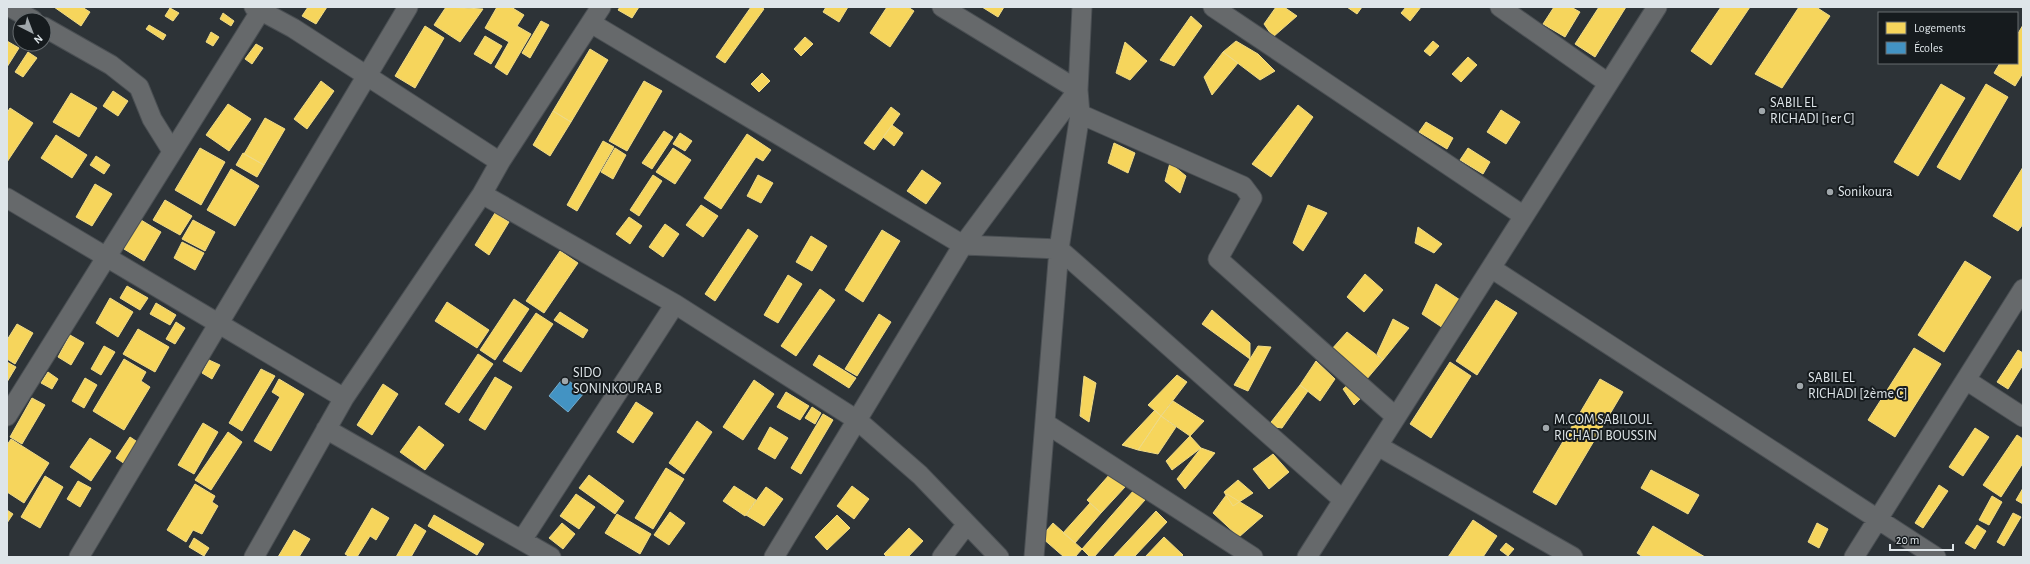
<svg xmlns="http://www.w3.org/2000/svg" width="2030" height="564" font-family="'Alegreya Sans',sans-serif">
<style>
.homes{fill:#f6d55c;stroke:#efda86}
.schools{fill:#4393c3;stroke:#72acce}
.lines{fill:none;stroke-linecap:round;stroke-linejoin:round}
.minor-casing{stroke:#4a4f53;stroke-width:21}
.minor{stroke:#66696b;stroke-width:19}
.poi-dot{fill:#a0a7ab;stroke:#161b1e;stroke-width:1.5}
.labels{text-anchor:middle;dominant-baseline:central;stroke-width:4;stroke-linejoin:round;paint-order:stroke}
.poi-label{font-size:14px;fill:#dee5e9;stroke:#161b1e;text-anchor:start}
</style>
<rect width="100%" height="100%" fill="#2d3337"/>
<!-- homes -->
<path class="homes" d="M54 7H82L90 12 81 26Z
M308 7H327L316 24 302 16Z
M446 7 483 9 460 42 434 25Z
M497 7H511L524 15 517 26 531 34 507 75 495 67 509 42 485 28Z
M620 7H639L632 18 618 10Z
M751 7H761L764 9 725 63 716 57Z
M826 7H848L839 22 823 12Z
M887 7H908L914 11 890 47 870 33Z
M982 7H1004L998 17Z
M1276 7H1284L1297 16 1273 37 1264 24Z
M1347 7H1362L1357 14Z
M1406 7H1421L1410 21 1401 13Z
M1554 7H1571L1580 12 1565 37 1543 24Z
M1599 7H1626L1595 57 1575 44Z
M1721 7H1750L1711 65 1691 51Z
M1799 7H1816L1830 16 1782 88 1755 74Z
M170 8 179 13 173 21 165 16Z
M223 13 234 21 231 26 220 19Z
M1191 16 1202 26 1174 66 1160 60Z
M541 21 549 25 530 58 522 53Z
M149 25 166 35 163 40 146 29Z
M2023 25V73L2015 86 1994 73 2000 63H2017V35Z
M425 26 444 38 415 88 395 76Z
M211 32 219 37 213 46 206 42Z
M485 36 502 46 491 64 474 54Z
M805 37 813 44 801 56 794 49Z
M7 41 19 48 7 67Z
M1236 41 1258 54 1275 71 1260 80 1223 52Z
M1433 41 1439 46 1430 56 1424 51Z
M1125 42 1147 61 1130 80 1116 73Z
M256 44 263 48 252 64 245 59Z
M590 49 608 60 571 122 553 111Z
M28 52 37 58 23 77 15 72Z
M1223 52 1238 63 1212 95 1204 77Z
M1468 57 1477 65 1461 82 1452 74Z
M762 73 770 81 759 92 751 84Z
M321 81 334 91 307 129 294 119Z
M644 81 662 91 627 151 609 141Z
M1941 84 1965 98 1918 176 1894 162Z
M1986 84 2008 97 1960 180 1937 167Z
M113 91 128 101 118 116 103 106Z
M71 93 97 108 79 137 53 122Z
M228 104 251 119 229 151 206 135Z
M1298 105 1313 117 1271 177 1252 164Z
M891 107 900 114 874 150 864 143Z
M10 108 33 123 7 162V113Z
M1501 110 1520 122 1506 144 1487 132Z
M553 111 571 122 550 156 533 145Z
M265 118 285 129 264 165 244 154Z
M1426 122 1453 138 1447 149 1419 132Z
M892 125 903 133 894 146 883 137Z
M664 131 673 137 652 169 642 163Z
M680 133 692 141 685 151 673 144Z
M747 134 771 150 763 161 756 157 721 209 704 198Z
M56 135 87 155 72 178 41 158Z
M603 141 614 147 577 211 567 205Z
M1114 143 1135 153 1128 173 1108 163Z
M200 148 225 162 201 205 175 190Z
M615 148 626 155 613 179 601 172Z
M673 148 691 160 675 184 656 172Z
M1468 148 1490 162 1483 174 1460 160Z
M243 153 264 165 257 177 236 165Z
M96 156 110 165 104 174 90 165Z
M1170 163 1186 176 1180 193 1165 181Z
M2023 167V224L2018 231 1993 216Z
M231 169 259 186 235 226 207 210Z
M922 170 941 183 926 204 907 191Z
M653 175 662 181 639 216 630 210Z
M758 175 773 183 761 203 747 196Z
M95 184 112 194 92 226 76 217Z
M165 200 192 216 180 235 153 220Z
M701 205 718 216 703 237 686 225Z
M1308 205 1327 213 1303 251 1293 243Z
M495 213 509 222 489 255 475 245Z
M629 217 642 226 630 244 616 234Z
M141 220 161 232 144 261 124 249Z
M193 220 215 232 205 251 182 239Z
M665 224 679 234 663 257 649 247Z
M1418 227 1442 244 1434 253 1415 243Z
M748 229 758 236 715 301 705 294Z
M882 230 900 241 863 302 845 290Z
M811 236 827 246 812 271 796 262Z
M182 242 204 253 195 270 174 258Z
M560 251 578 263 544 313 526 301Z
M1965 261 1991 277 1944 352 1918 335Z
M1365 274 1383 290 1364 312 1347 297Z
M788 275 802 284 778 323 764 315Z
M1436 284 1466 304 1446 330 1422 314Z
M127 286 148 298 140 310 120 298Z
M820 289 835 300 796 356 781 346Z
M110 298 133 312 118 337 96 323Z
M514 299 529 309 495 360 480 350Z
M1496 300 1517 313 1477 375 1456 361Z
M447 302 489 330 477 348 435 321Z
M156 303 176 315 170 325 150 314Z
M1212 310 1250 343V359L1202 324Z
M560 312 588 330 583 338 554 320Z
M536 313 553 324 521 372 503 361Z
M879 314 891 322 857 376 845 369Z
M1393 319 1409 328 1383 360 1377 354Z
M176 322 185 328 175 344 166 339Z
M17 324 33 333 15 364 7 359V340Z
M138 329 169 347 155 372 123 354Z
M1347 332 1383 360 1366 380 1331 350Z
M70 335 84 343 71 365 58 357Z
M104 346 115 352 101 375 91 369Z
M1258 346 1271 347 1248 391 1234 385Z
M1914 348 1941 364 1895 437 1868 420Z
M2018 350 2023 353V365L2008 389 1997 382Z
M478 354 493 364 459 413 445 404Z
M819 355 856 378 849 388 813 365Z
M124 359 146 372 141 381 150 387 124 430 93 411Z
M209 360 220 365 212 379 202 373Z
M1316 361 1335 379 1320 401 1300 385Z
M7 362 16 367 7 382Z
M1450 362 1471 376 1431 438 1410 424Z
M261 369 275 376 242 431 229 423Z
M48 372 58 379 52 389 41 383Z
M1177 375 1187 382 1161 416 1148 405Z
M1084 376 1096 383 1089 422 1080 416Z
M495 377 512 387 485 430 469 420Z
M85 378 97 385 84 408 72 401Z
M279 379 304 394 271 451 254 441 280 397 272 392Z
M1600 379 1623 392 1556 505 1533 492Z
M754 380 774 394 743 440 723 427Z
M1350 383 1365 394 1354 405 1343 389Z
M383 384 398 394 372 435 357 425Z
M1300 385 1308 391 1282 428 1268 426Z
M786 392 809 406 800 420 777 407Z
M32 398 45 405 22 444 10 437Z
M1173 401 1204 421 1190 436 1161 416Z
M636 402 653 413 633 443 617 432Z
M812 407 821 413 815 424 805 418Z
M1155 410 1161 416 1138 450 1122 445Z
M823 414 833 420 801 474 791 468Z
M1161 416 1176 427 1158 454 1138 450Z
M697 421 712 432 684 474 669 463Z
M203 423 218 432 194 474 178 465Z
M419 426 444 445 425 470 400 452Z
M770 427 788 438 775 459 758 449Z
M1975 428 1989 437 1963 476 1949 467Z
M228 432 242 442 211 490 195 480Z
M2017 435 2023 439V463L2001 497 1983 485Z
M1190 436 1201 448 1172 470 1166 461Z
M130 437 139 443 125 464 116 458Z
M90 438 111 451 91 481 70 467Z
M11 439 49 463 24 503 7 492V445Z
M1201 448 1215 453 1185 489 1177 479Z
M1273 454 1289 472 1269 489 1253 469Z
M666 468 684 479 653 529 635 518Z
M1651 470 1699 495 1688 514 1641 488Z
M1110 474 1125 487 1101 513 1087 500Z
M589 475 624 501 615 514 579 488Z
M45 476 63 487 40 528 21 517Z
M1238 480 1253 493 1233 506 1224 492Z
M78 481 91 488 80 507 67 499Z
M195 484 215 496 212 502 218 506 202 534 193 530 186 542 167 530Z
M1939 485 1948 491 1923 528 1915 523Z
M734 486 756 500 745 516 723 501Z
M852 486 869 499 854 519 837 506Z
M766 487 783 499 764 526 746 515Z
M2023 488V504L2016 500Z
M1134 490 1145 500 1094 557H1090L1082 549Z
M576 494 595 507 579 529 560 516Z
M1227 494 1263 516 1239 537 1213 513Z
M1992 496 2002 502 1989 525 1979 520Z
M1090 503 1101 513 1075 543 1063 533Z
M372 508 389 518 376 540 370 536 357 557H350L345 554Z
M7 510 13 514 7 523Z
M1156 511 1167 522 1134 557H1113Z
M670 512 685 523 669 545 654 535Z
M2013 513 2021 517 2004 546 1997 542Z
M617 514 651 534 640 554 605 533Z
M434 515 484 544 477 555 428 526Z
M837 515 850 528 827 550 815 537Z
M1473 520 1497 536 1483 557H1448Z
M562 523 575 534 563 549 549 538Z
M1053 523 1082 549 1075 557H1064L1041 537Z
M1817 523 1828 529 1819 548 1808 542Z
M415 524 426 531 411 557H396Z
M1977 525 1986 531 1975 549 1965 543Z
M1653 526 1705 557H1643L1637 553Z
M909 528 923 541 908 557H887L884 554Z
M294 530 310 539 299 557H278Z
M1164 537 1183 555 1181 557H1145Z
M194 538 209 548 204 556 189 547Z
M1506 543 1514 549 1508 556 1500 550Z"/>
<!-- schools -->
<path class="schools" d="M564 377 584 393 568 412 549 396Z"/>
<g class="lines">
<!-- minor casing -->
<g class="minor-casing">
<path id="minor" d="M10 7 33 20
M254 7 293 28 500 162
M1213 7 1524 216
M1500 7 1608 83
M591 23 963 245 1059 249 1343 500
M44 27 111 65 139 87 152 119 172 151
M1080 114 1243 186 1252 198 1218 259 1396 417
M482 194 675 304 857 420 920 475 999 557
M7 198 344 398
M1491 268 1936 557
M1966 380 2023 417
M7 416 263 7
M1045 423 1253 557
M326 429 551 557
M1378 446 1573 557
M522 540 675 304
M79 557 408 7
M254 557 344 398 482 194 500 162 601 7
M774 557 963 245 1078 90 942 7
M942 557 967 524
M1034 557 1059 249 1080 114 1078 90 1082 7
M1307 557 1657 7
M1854 557 2023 289"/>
</g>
<!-- minor -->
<use href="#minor" class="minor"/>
</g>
<!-- markers -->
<g class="poi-dot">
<circle cx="1762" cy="111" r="4"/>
<circle cx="1830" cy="192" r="4"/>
<circle cx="565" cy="381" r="4"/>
<circle cx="1800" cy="386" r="4"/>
<circle cx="1546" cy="428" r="4"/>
</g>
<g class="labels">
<!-- poi labels -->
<g class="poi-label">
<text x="1770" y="103">SABIL EL<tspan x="1770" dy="16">RICHADI [1er C]</tspan></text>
<text x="1838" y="192">Sonikoura</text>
<text x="573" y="373">SIDO<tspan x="573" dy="16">SONINKOURA B</tspan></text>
<text x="1808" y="378">SABIL EL<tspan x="1808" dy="16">RICHADI [2ème C]</tspan></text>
<text x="1554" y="420">M.COM SABILOUL<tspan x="1554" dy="16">RICHADI BOUSSIN</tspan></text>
</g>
</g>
<!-- border -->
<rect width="2030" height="564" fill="none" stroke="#dee5e9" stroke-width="16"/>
<!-- legend -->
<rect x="1878" y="12" width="140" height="52" fill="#161b1e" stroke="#666c6f"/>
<rect x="1886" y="22" width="20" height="12" fill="#f6d55c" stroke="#666c6f"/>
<text x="1914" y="32" font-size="12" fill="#dee5e9">Logements</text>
<rect x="1886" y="42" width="20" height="12" fill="#4393c3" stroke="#666c6f"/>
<text x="1914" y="52" font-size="12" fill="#dee5e9">Écoles</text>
<!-- north arrow -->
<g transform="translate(32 32) rotate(138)"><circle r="19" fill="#161b1e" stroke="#666c6f"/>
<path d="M0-3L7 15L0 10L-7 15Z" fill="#a0a7ab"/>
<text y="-6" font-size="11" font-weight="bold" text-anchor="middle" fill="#dee5e9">N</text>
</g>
<!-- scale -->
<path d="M1890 544v6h63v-6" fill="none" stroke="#dee5e9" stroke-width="2"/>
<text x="1896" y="544" font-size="12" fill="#dee5e9" stroke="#161b1e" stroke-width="3" paint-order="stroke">20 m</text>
</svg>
